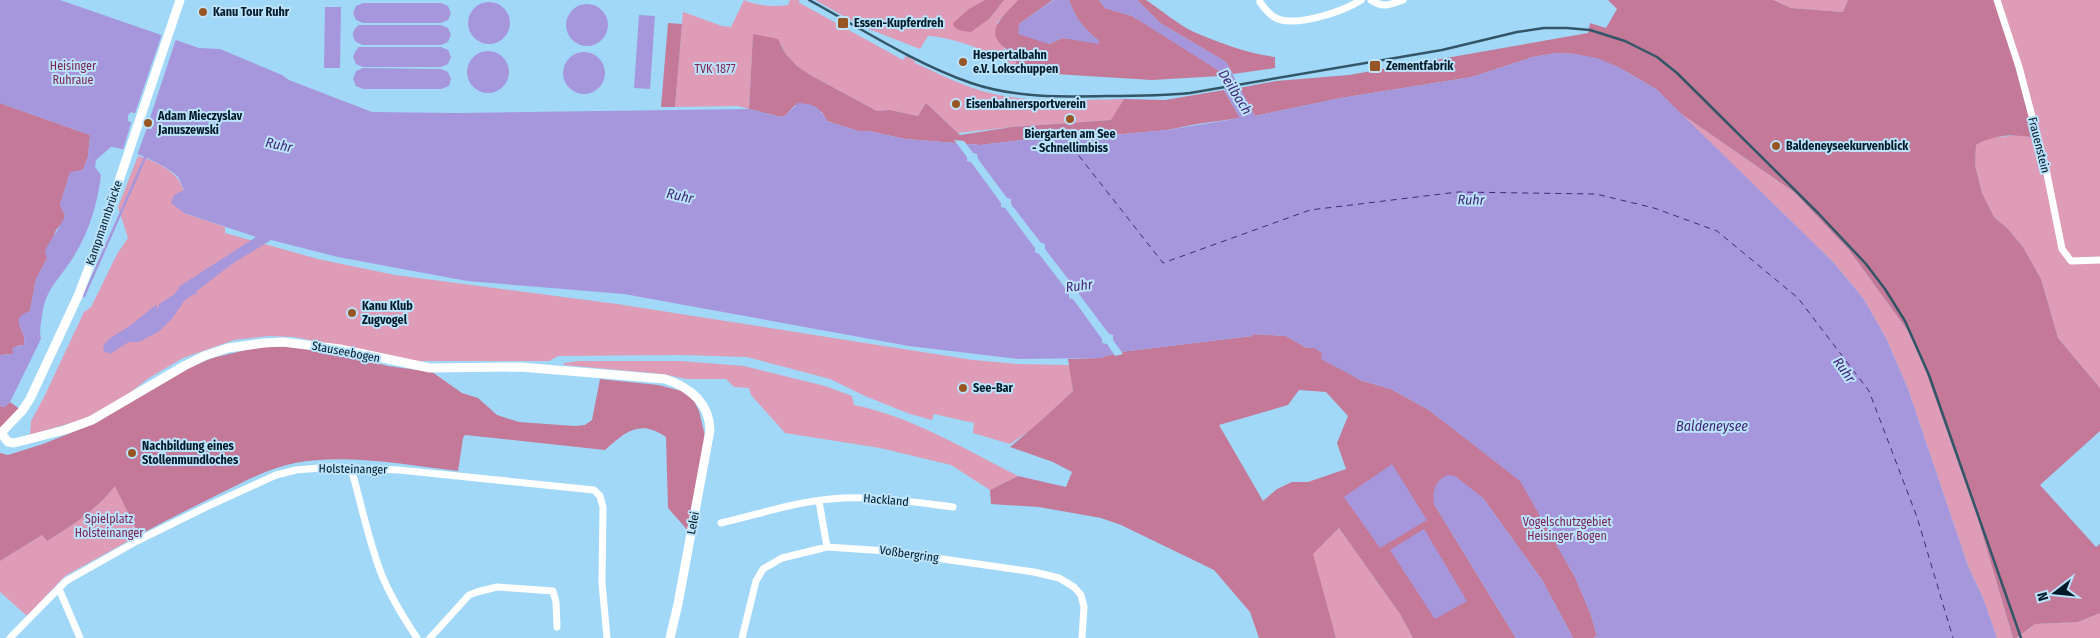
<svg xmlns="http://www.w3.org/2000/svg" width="2100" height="638" font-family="'Fira Sans Condensed',sans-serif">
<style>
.green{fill:#de9cb6}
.forest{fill:#c47998;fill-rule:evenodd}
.water{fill:#a697dc;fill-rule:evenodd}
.pier{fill:#a2d8f7}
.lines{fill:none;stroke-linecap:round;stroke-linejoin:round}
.stream{stroke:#a697dc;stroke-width:2.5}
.ferry{stroke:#422778;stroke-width:1;stroke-dasharray:6 5;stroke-linecap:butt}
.street{stroke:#fff;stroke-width:7}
.secondary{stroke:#fff;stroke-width:9}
.rail{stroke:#325568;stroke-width:2.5}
.poi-dot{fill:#985625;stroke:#bbe3fb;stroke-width:2}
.labels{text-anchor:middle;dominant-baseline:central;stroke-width:4;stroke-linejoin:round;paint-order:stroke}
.poi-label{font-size:12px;font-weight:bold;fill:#001a28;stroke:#bbe3fb;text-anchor:start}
.park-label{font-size:12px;fill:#7f2552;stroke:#bbe3fb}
.street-label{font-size:12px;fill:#001a28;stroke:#bbe3fb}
.water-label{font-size:14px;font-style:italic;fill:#422778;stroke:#bbe3fb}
</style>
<rect width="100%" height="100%" fill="#a2d8f7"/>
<!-- green -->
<path class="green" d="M744 0C759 6 772 7 788 5L790 0H800L798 2 903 60 906 56 915 61V63C937 73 959 84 982 91 1028 104 1077 100 1124 99L1112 120 1012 127 958 133 926 103 918 116 890 110 877 111 812 76 797 66 785 53 781 44 753 35 749 109 738 106 675 107 683 12 722 26 731 27Z
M815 0H985L990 18 1004 0H1018L997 23 1004 49 1017 56 1015 67C996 53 952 37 928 36L920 49 861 26Z
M1773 0H1848L1843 12 1791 8Z
M1998 0H2100V259L2071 260 2063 248 2047 166Z
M1680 113 1794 192 1849 250 1908 331 1924 367 1977 516 2013 638H1997L1983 598 1968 566 1908 389 1886 338 1863 298 1833 262Z
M2020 135 2035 138 2067 258 2100 261V388L2058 338 2041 279 2023 247 2008 229 1994 217 1982 193 1975 165 1976 145 1988 138Z
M138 156C155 161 178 171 183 189 185 196 184 205 184 213L225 227V233L318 259 395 275 617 304 973 360 1018 364 1070 365 1073 391 1038 425 1010 444 973 433 974 423 934 414 932 420 910 414 865 396 830 379 747 357 681 355 558 356 549 361H415L294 337 269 336 234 340 183 358 149 378 123 398 84 419 30 435 31 421 44 397 84 312 91 307 117 254 128 238 118 207Z
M578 361H681L744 366 825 386 852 396 854 405C910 416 967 450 1018 476L990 490 951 465 880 448 785 433 751 395 749 388 734 387 726 379H686L663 374 564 365V363Z
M115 485 139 535 65 576 27 616 0 592V561L42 535 47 541C73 525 96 510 115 485Z
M1339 528 1400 614 1413 638H1336L1312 554Z
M2100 613V638H2016L2035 624 2078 622Z"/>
<!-- forest -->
<path class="forest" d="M985 0H1004L990 18 971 32C964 31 954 31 953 23L969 9Z
M1018 0H1053L1019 24 1049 44 1062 38 1099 41C1084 29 1075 18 1069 0H1099L1105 8 1132 16 1197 55 1219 71 1221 76 1152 80 1038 73 1015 67 1017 56C981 35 995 25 1018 0Z
M1137 0H1146C1160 9 1180 26 1194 32 1220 43 1246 53 1275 57V68L1233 74 1226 62 1160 23Z
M1608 0H1773L1791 8 1843 12 1848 0H1995L1999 7 2035 138C2015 134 1995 134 1976 145L1975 165 1982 193 1994 217 2008 229 2023 247 2041 279 2058 338 2100 388V431L2040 485 2096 547 2100 544V613L2078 622 2035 624 2016 638H2013L1977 516 1924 367 1908 331 1849 250 1794 192 1680 113 1656 89 1618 67 1575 54 1556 53 1533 57 1472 77 1341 98 1255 116 1239 88 1276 81 1349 75 1588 33 1590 23 1606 28 1617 9Z
M668 23 682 24 675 107H661Z
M753 34 778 39 785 53 797 66 812 76 877 111 890 110 918 116 926 103 960 135 1012 127 1111 120 1124 99 1165 100 1224 90 1240 118 1197 124 1167 130 1113 135 1049 137 980 145 905 139 868 131H858L827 121 822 112 795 105 786 115 781 117 749 109Z
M0 103 90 135 88 157 83 170 70 173 60 205 65 215 64 221 56 230 47 255V259L36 279 30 311 19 318C18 330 27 334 24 345L17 346 14 354 0 355Z
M1253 334 1286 336 1307 348H1315L1360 380 1391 389 1429 410 1521 481 1576 579 1591 615 1597 636 1593 638H1573L1542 580 1483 498 1434 504 1516 638H1413L1400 614 1339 528 1313 554 1336 638H1259L1250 612 1214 570 1121 525 1101 518 1039 507 991 504 990 490 1018 476 1066 487 1072 472 1053 462 1010 447 1043 419 1073 391 1068 359 1100 358 1120 352 1252 336ZM1299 390 1326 392 1348 416 1337 443 1346 469 1308 482H1292L1277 489 1263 501 1219 425 1288 405Z
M259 347H288L330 352 388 366 432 372 462 393 478 398 497 415 519 422 575 426 585 425 592 420 600 379 658 385 682 391 694 401 699 411 705 436 690 533 668 508 666 437C639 419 626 432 605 450L465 435 463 438 458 471C409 465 343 453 295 463 268 468 242 483 217 495 191 508 165 521 139 535L115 486C96 510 73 525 47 541L42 535 0 561V453L8 455 43 444 93 424 187 369 212 358Z
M10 402 21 410 0 432V406L4 407Z"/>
<!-- water -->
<path class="water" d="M0 0H60L199 48 220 49 282 75 289 80 372 112 458 113 749 109 781 117 786 115 798 103C814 104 819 106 827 121L858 131H868L905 139 980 145 1049 137 1113 135 1167 130 1240 118 1226 93 1219 71 1132 16 1105 8 1099 0H1137L1160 23 1226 62 1255 116 1341 98 1472 77 1533 57 1556 53 1575 54 1597 58 1618 67 1656 89 1833 262 1863 298 1886 338 1908 389 1968 566 1983 598 1997 638H1593L1597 636 1591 615 1576 579 1520 481 1429 410 1391 389 1360 380 1321 359 1322 353 1315 348H1307L1286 336 1253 334 1252 336 1120 352 1100 358 1018 359 909 346 624 294 467 281 338 257 271 240 232 264 197 291 196 295 194 294 185 300 171 320 158 332 139 342H129L110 354 104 351 103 346 109 339 131 325 153 307 157 305V308L159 307V304L175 294 180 286 256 237 184 213 171 203 174 195 184 190C182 186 180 179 177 176 165 164 127 148 111 147L96 160 95 167 101 175C98 202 89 232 74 256 61 278 45 288 42 316 41 324 39 331 41 339L10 402 4 407 0 406V355L13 354 12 348 24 345C28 330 6 319 30 311L36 279 47 259 45 251C50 239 62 226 65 215L60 205 70 172 83 170 88 157 90 135 0 103ZM131 112 154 120V124L151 129 128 121V115Z
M1054 0H1069C1075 18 1084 29 1099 41V44L1062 38 1049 44 1018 34 1019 24Z
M468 23a21 21 0 1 1 42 0a21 21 0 1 1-42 0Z
M363 3H441L448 6 451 13 448 20 441 23H363L356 20 353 13 356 6Z
M566 25a21 21 0 1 1 42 0a21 21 0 1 1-42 0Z
M325 7H341L340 68H324Z
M639 15 655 16 650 89 634 88Z
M359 25H441L448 28 451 35 448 42 441 45H363L356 42C351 35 352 30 359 25Z
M359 47H441L448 50 451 57 448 64 441 67H363L356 64 353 57 356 50Z
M467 72a21 21 0 1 1 42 0a21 21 0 1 1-42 0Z
M563 73a21 21 0 1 1 42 0a21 21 0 1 1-42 0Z
M363 68 441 69 448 72 451 79 449 86 441 89H363L356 86 353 79 356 71Z
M1392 464 1427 520 1380 548 1344 497Z
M1448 475 1455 476 1483 498 1542 580 1573 638H1516L1434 504C1432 491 1435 480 1448 475Z
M1424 529 1467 601 1435 619 1390 550Z"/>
<!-- pier -->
<path class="pier" d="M162 34 176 39 149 121 134 116Z
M132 120 148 125 136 158 122 153Z
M954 140 964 141 973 153 977 154 978 159 1007 198 1011 199V204L1041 243 1045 244V249L1075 288 1079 290V294L1109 334 1113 335V340L1123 354 1115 356 1107 344 1102 343V339L1073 299 1069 298V293L1039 254 1035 252V248L1005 208 1001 207V203L971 162 967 161V157Z"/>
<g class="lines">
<!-- stream -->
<path class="stream" d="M84 296 145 158"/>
<!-- ferry -->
<path class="ferry" d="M1072 147 1163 263 1310 210 1458 192 1596 194 1654 208 1717 231 1798 298 1869 391 1917 517 1953 638"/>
<!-- street -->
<path class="street" d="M1371 0C1383 8 1390 5 1403 0
M1997 0 2019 67 2046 169 2062 249 2071 261 2100 260
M1260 2C1264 8 1268 13 1274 17 1293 29 1344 11 1361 0
M351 468C361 503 368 539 381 573 390 596 403 617 417 638
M819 501 827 547
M721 523C757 515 794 502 831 499 872 495 913 502 953 507
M59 589 80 638
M10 638 66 581 137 541 206 507 276 475 296 470 331 467 351 468 399 470 594 490 600 496 603 507 602 583 607 638
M430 638 469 595 477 592 497 587 553 591 556 602 557 627
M742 638 756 581 763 569 782 558 827 547 887 551 1034 572 1059 578 1074 587 1081 595 1084 607 1082 638"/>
<!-- secondary -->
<path class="secondary" d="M1 433 8 442 14 443 65 430 92 420 184 366 204 356 228 348 264 343 283 342 340 349 430 368 520 367 665 379C689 387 709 402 710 430L678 604 670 638
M0 434 22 411 30 399 78 296 96 249 180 0"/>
<!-- rail -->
<path class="rail" d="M809 0C862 29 914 63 971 83 1015 98 1061 97 1107 96 1135 96 1162 96 1190 93L1442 50 1517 32 1544 28H1567L1590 30 1625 41 1657 57 1677 73 1818 213 1866 264 1885 289 1905 321 1929 375 2021 638"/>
</g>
<!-- markers -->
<g class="poi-dot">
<circle cx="203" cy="12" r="5"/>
<rect x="837" y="17" width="12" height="12" rx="2.5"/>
<circle cx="963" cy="62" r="5"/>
<rect x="1369" y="60" width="12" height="12" rx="2.5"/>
<circle cx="956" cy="104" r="5"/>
<circle cx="1070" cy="119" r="5"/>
<circle cx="148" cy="123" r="5"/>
<circle cx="1776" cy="146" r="5"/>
<circle cx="352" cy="313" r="5"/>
<circle cx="963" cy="388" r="5"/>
<circle cx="132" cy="453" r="5"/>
</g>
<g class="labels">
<!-- poi labels -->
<g class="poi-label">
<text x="213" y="12">Kanu Tour Ruhr</text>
<text x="854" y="23">Essen-Kupferdreh</text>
<text x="973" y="55">Hespertalbahn<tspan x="973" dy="14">e.V. Lokschuppen</tspan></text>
<text x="1386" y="66">Zementfabrik</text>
<text x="966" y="104">Eisenbahnersportverein</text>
<text x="158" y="116">Adam Mieczyslav<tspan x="158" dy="14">Januszewski</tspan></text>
<text x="1070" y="134" text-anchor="middle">Biergarten am See<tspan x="1070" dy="14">- Schnellimbiss</tspan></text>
<text x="1786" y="146">Baldeneyseekurvenblick</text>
<text x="362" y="306">Kanu Klub<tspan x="362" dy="14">Zugvogel</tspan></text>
<text x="973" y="388">See-Bar</text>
<text x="142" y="446">Nachbildung eines<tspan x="142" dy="14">Stollenmundloches</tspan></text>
</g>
<!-- park labels -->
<g class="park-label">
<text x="73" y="66">Heisinger<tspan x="73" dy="14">Ruhraue</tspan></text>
<text x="715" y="69">TVK 1877</text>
<text x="109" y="519">Spielplatz<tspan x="109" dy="14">Holsteinanger</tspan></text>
<text x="1567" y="522">Vogelschutzgebiet<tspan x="1567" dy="14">Heisinger Bogen</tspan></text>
</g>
<!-- street labels -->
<g class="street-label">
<text transform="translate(2039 145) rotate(76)">Frauenstein</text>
<text transform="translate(104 223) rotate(-71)">Kampmannbrücke</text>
<text transform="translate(346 352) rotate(11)">Stauseebogen</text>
<text transform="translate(353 469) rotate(1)">Holsteinanger</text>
<text transform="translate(886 500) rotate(5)">Hackland</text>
<text transform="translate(693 523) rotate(-79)">Lelei</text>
<text transform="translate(909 554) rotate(8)">Voßbergring</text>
</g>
<!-- water labels -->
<g class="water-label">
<text transform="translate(1235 92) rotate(58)">Deilbach</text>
<text transform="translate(279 145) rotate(12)">Ruhr</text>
<text transform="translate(680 196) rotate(12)">Ruhr</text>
<text transform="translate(1471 200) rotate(1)">Ruhr</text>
<text transform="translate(1079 286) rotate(-7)">Ruhr</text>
<text transform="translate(1844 370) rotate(54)">Ruhr</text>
<text x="1712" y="426">Baldeneysee</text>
</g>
</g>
<!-- north arrow -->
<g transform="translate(2055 593) rotate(254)" stroke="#bbe3fb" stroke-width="4" paint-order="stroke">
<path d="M0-4L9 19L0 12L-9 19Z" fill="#001a28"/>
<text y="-8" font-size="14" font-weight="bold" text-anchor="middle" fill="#001a28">N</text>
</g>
</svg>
